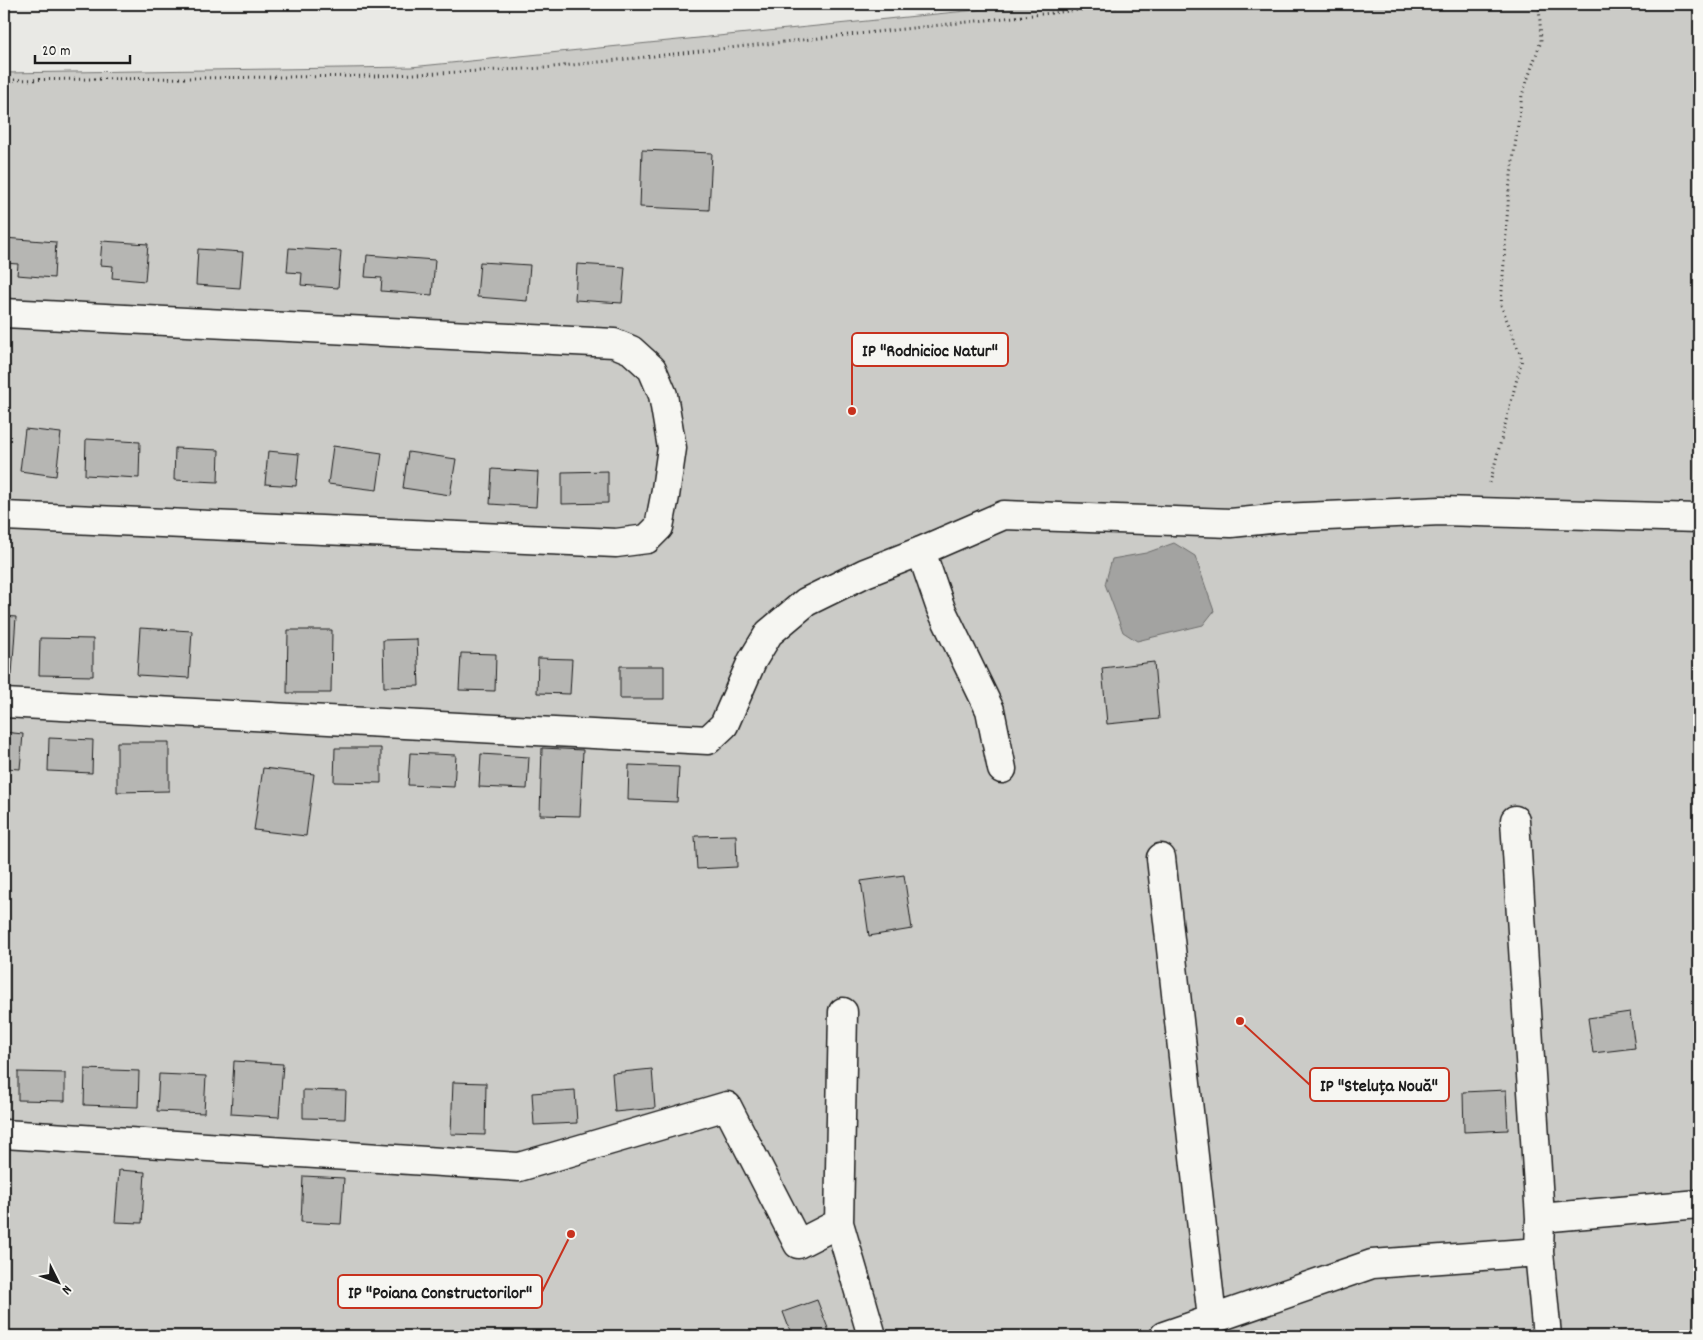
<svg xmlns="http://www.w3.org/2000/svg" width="1703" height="1340" font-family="Dekko,sans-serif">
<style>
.green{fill:#cbcbc7;stroke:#747472}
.water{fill:#a3a3a1;stroke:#6d6d6c}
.building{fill:#b6b6b3;stroke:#1c1c1c}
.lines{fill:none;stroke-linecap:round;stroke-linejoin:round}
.minor-casing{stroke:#1c1c1c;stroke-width:31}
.path{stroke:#1c1c1c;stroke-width:3;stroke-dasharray:1 4;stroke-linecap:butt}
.minor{stroke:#f6f6f2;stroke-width:28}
.leader{fill:none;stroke:#c8321e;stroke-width:2}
.callout-dot{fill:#c8321e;stroke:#f6f6f2;stroke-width:2}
.callout{fill:#f6f6f2;stroke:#c8321e;stroke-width:2}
.callout-label{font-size:18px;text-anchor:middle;font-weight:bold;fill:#1c1c1c}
</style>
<rect width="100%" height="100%" fill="#e9e9e5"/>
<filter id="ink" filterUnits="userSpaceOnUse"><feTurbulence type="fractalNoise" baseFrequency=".02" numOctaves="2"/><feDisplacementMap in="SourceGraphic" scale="10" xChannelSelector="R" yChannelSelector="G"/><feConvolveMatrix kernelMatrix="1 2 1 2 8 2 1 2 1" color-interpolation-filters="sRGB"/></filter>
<g filter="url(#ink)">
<!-- green -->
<path class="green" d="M1012 4H1699V1336H4V73L411 67 976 10Z"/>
<!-- water -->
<path class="water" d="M1174 543 1195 556 1214 611 1203 625 1137 641 1123 632 1105 584 1112 559 1146 553Z"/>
<!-- building -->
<path class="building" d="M642 150 712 153 709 210 640 207Z
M4 238 56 242 54 278 17 275 18 264 4 263Z
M102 241 148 244 145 281 112 278 113 266 100 265Z
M289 248 341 251 338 288 301 285 302 273 287 272Z
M198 249 243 252 240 288 196 285Z
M367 255 435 260 432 295 381 291 382 278 365 277Z
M480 262 530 265 527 301 477 297Z
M577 264 625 267 622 303 575 300Z
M25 429 61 433 56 476 20 471Z
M86 439 140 442 139 478 85 475Z
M333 446 382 453 377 490 328 484Z
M175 448 219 450 218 482 174 480Z
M268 451 299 454 296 486 265 484Z
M408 452 456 459 450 495 403 488Z
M492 469 538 472 536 507 490 504Z
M608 471V503L562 504V472Z
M4 616 16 617 12 675 4 674Z
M140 628 192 631 189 678 137 675Z
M288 630H332L331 693H287Z
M40 638 93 639V676L39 675Z
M417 639 419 686 384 687 383 640Z
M461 653 496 654 495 691 459 690Z
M538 658 572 659 570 694 537 693Z
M1154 662 1159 719 1107 724 1102 668Z
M620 666H664V699H620Z
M4 732 23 734 20 769 4 768Z
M49 738 93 740 92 773 48 771Z
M117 742H169V791L117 792Z
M335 748H381V783L334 782Z
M542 748 583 750 580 816 540 815Z
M410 753 456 755 454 787 408 785Z
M481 754 529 757 527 789 479 787Z
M629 765 679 767 677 802 628 800Z
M263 768 314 774 306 836 254 830Z
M736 835 737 867 697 869 695 836Z
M904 875 912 929 869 936 861 881Z
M1630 1012 1635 1048 1593 1053 1588 1018Z
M234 1061 283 1064 279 1117 231 1114Z
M85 1069 139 1071 138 1107 84 1105Z
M652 1069 655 1108 615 1112 612 1073Z
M18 1072 65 1073V1101L18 1100Z
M159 1074 206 1076 204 1113 157 1111Z
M453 1082 486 1083 485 1135 451 1134Z
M303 1090 346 1091 345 1119 303 1118Z
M575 1090 577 1123 534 1125 532 1093Z
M1506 1090 1508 1130 1464 1132 1463 1092Z
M119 1170 145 1172 142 1223 115 1222Z
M303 1176 344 1178 341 1224 301 1222Z
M817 1300 831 1336H792L783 1312Z"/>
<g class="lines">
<!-- minor casing -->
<g class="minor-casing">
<path id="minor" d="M4 313 614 343 631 350 652 369 663 395 672 448 665 496 659 527 647 539 616 543 4 516
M921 551 941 609 990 710 1002 769
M4 703 708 740 724 725 752 661 769 633 806 602 865 573 921 551 1004 515 1231 523 1281 518 1441 511 1699 518
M1515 820 1540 1218 1539 1252 1547 1336
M1161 858 1212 1319
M843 1012 839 1223 872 1336
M4 1134 519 1167 727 1106 798 1244 839 1223
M1540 1218 1699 1204
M1164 1336 1372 1264 1539 1252"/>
</g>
<!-- path -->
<path class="path" d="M4 80 374 76 544 68 1134 4
M1490 483 1522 359 1501 305 1509 190 1522 95 1541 41 1539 4"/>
<!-- minor -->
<use href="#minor" class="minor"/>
</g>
</g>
<!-- callouts -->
<path class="leader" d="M852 411L852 349M1240 1021L1310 1085M571 1234L542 1292"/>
<g class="callout-dot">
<circle cx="852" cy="411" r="5"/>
<circle cx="1240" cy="1021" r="5"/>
<circle cx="571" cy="1234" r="5"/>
</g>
<g class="callout">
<rect x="852" y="333" width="156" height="33" rx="5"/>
<rect x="1310" y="1068" width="139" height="33" rx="5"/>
<rect x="338" y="1275" width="204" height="33" rx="5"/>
</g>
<g class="callout-label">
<text x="930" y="356">IP "Rodnicioc Natur"</text>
<text x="1379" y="1091">IP "Steluța Nouă"</text>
<text x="440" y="1298">IP "Poiana Constructorilor"</text>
</g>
<!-- margin -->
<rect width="1703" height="1340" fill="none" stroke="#f6f6f2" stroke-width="20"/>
<rect x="10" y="10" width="1683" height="1320" fill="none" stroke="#1c1c1c" stroke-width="2" filter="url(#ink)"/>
<!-- north arrow -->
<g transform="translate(58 1282) rotate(132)" stroke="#f6f6f2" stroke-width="4" paint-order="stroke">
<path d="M0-4L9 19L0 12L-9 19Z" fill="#1c1c1c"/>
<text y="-8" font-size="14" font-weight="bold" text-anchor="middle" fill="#1c1c1c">N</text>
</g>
<!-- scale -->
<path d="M35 55v8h95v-8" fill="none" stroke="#1c1c1c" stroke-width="2.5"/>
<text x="42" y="55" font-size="15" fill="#1c1c1c" stroke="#f6f6f2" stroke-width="4" paint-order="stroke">20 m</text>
</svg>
